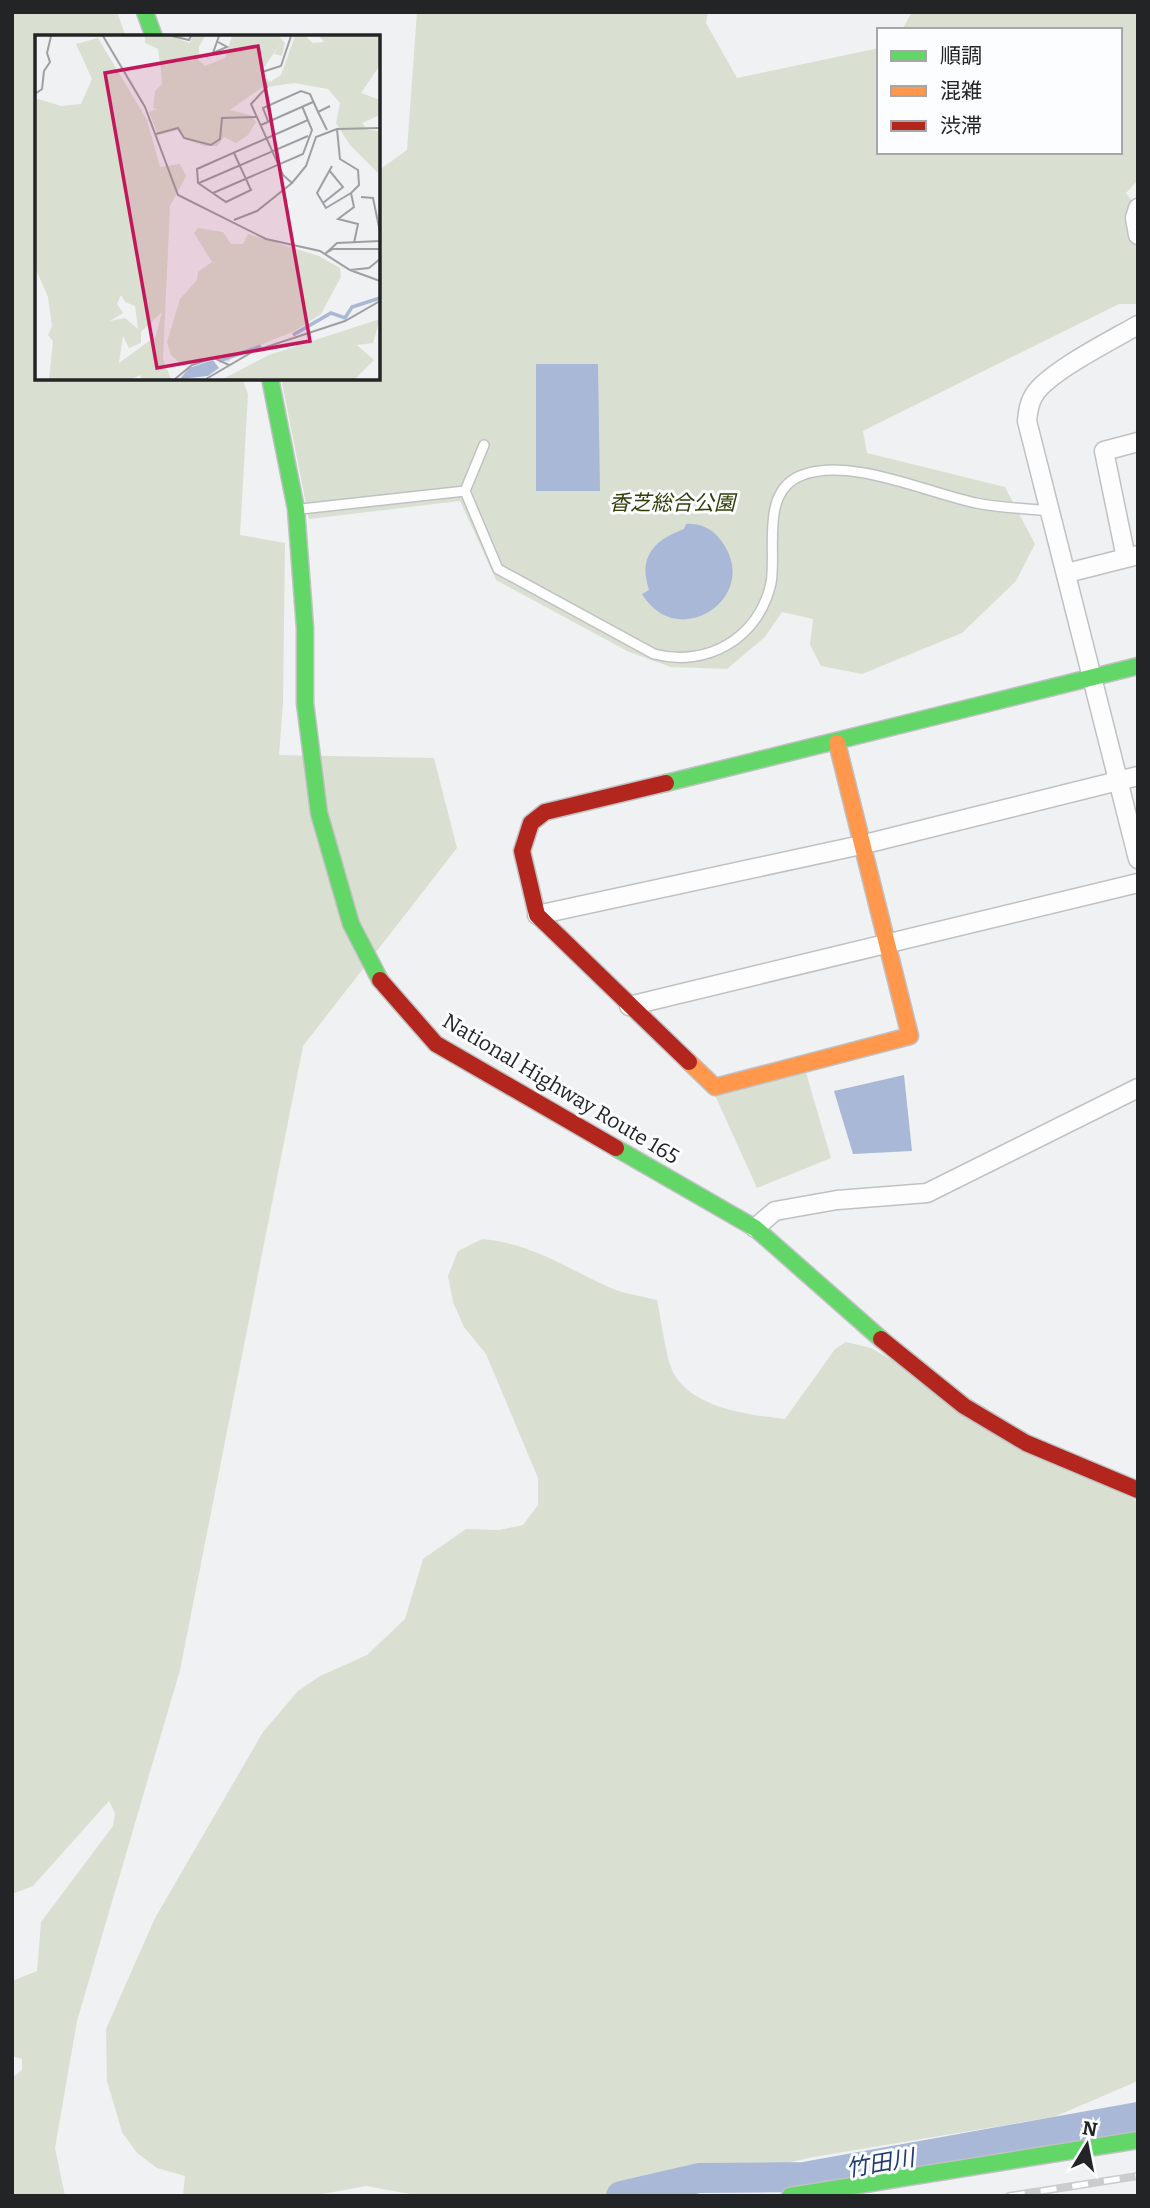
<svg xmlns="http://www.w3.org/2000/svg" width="1150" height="2208" font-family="Bitter,'Noto Sans JP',serif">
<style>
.green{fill:#dae0d1}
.water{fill:#a8b8d6}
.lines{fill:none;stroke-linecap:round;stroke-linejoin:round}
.river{stroke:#a8b8d6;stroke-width:30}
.lane-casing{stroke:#bfc1c3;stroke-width:12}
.street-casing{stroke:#bfc1c3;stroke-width:21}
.fast-casing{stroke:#bfc1c3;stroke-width:19}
.slow-casing{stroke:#bfc1c3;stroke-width:19}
.jam-casing{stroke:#bfc1c3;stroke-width:19}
.lane{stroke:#fdfdfd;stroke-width:9}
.street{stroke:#fdfdfd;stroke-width:18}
.fast{stroke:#63d668;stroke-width:16}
.slow{stroke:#ff974d;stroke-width:16}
.jam{stroke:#b3261e;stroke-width:16}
.rail-casing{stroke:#cbcccc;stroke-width:8}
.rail{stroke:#fcfdff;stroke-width:5;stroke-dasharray:16;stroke-linecap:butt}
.labels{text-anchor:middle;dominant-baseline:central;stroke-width:6;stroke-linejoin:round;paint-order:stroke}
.park-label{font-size:21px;font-style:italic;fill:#313d07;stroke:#fcfdff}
.street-label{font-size:21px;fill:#232426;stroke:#fcfdff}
.water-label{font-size:23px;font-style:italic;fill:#1f3b6f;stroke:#fcfdff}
.inset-river{fill:none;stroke:#a8b8d6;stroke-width:3.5}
.inset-road{fill:none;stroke:#9d9fa1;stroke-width:2}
.view{fill:#c2185b;fill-opacity:0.15;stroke:#c2185b;stroke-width:3.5}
.inset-edge{fill:none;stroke:#232426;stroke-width:3.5}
</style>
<rect width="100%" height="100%" fill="#eff1f3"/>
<!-- green -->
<path class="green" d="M12 12H117L126 37H37V378H242L248 394 240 535 285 543 283 703 279 755 434 758 457 848 303 1046 180 1670 77 2021 55 2148 65 2196H12V2078L22 2070V2059L12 2056V1981L37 1971 41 1922 113 1826 115 1813 109 1801 33 1886 12 1894Z
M417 12H708L706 23 737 78 879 48V152H1120V30H902L912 12H1138V180L1126 193 1138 209V304H1119L863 431 867 453 1005 487 1035 544 1016 581 962 633 862 674 821 666 810 645 813 619 782 612 765 637 727 669 671 667 629 652 496 580 460 501 309 519 281 378H378V171L407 150Z
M805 1069 831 1158 757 1188 714 1093Z
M482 1239C529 1243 562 1265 604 1285 620 1293 640 1296 657 1300 661 1318 666 1360 674 1374 694 1409 751 1415 785 1419L835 1349 846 1342 871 1348 1138 1502V2081L1054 2117 813 2157 645 2196H421L366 2186 312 2196H183L185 2176 157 2168 137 2153 122 2132 107 2081 106 2029 155 1918 263 1732 298 1691 320 1676 367 1655 405 1619 423 1559 466 1529 499 1530 523 1525 538 1505V1478L486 1354 464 1327 453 1302 448 1276 458 1251Z"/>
<!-- water -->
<path class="water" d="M536 364H598L600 491H536Z
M686 524C699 523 711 528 719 538 766 594 679 655 642 594L649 590C638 557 654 540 684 529Z
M904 1075 912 1151 853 1154 834 1091Z"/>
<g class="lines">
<!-- river -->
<path class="river" d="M621 2196 699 2178 804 2177 1138 2117"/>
<!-- lane casing -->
<g class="lane-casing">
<path id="lane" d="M465 491 484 445
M301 509 465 491 498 569 654 654C707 668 759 638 771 583 777 551 760 493 800 476 848 456 925 492 976 503 999 508 1025 508 1049 511"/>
</g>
<!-- street casing -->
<g class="street-casing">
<path id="street" d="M1138 208 1135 218 1138 235
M1138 325C1112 340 1048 372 1034 395 1029 403 1028 411 1027 421L1138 859
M1126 558 1104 451 1138 442
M1067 573 1138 555
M537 915 861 845 1138 776
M629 1006 1138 883
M755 1228 775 1211 837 1200 927 1193 1138 1088"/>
</g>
<!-- fast casing -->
<g class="fast-casing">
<path id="fast" d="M145 12 154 37
M270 378 296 509 305 628V703L319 813 351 924 380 980
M666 783 1138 666
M616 1148 755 1228 881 1339
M790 2196 1138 2140"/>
</g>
<!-- slow casing -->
<g class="slow-casing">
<path id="slow" d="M689 1062 715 1087 910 1036 837 743"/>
</g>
<!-- jam casing -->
<g class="jam-casing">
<path id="jam" d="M666 783 545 812 531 823 522 851 537 915 689 1062
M380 980 436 1044 616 1148
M881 1339 964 1406 1026 1443 1138 1490"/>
</g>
<!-- lane -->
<use href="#lane" class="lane"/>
<!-- street -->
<use href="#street" class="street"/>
<!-- fast -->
<use href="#fast" class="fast"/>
<!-- slow -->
<use href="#slow" class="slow"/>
<!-- jam -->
<use href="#jam" class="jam"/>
<!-- rail casing -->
<g class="rail-casing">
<path id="rail" d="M1009 2196 1138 2176"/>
</g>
<!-- rail -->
<use href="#rail" class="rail"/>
</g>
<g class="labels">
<!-- park labels -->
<g class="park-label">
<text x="672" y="503">香芝総合公園</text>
</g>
<!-- street labels -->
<g class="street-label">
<text transform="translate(561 1089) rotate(31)">National Highway Route 165</text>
</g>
<!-- water labels -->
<g class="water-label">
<text transform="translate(880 2163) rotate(-10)">竹田川</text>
</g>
</g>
<!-- overview -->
<g transform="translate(35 35)">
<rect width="345" height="345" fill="#eff1f3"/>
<path d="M110 1H134L155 8 157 1H170L164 12V25L170 31 190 23 197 1H244L250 8 247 21 239 19 246 8 225 38 235 47 246 40 260 1H270L278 8 289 7 284 1H345V30L326 58 345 65V80L327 88 333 95 345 96V140L315 110 301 88 305 68 293 54 259 48 226 53 195 75 215 80 221 87 213 100 201 108 189 102 182 111H169L149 104 143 95 123 100 114 77 122 74 118 73 120 56 127 49 126 36 123 14 110 8ZM63 3 112 85 125 132 145 129 151 141 135 171 128 324 136 344H107L105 340 97 344H14L18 306 13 300 17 291 13 262 0 232V63L26 71 46 69 57 44 41 9ZM86 260 90 267 100 271 103 294 90 283 75 286 88 278 82 269ZM127 277 121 301 84 328 88 301 94 313 106 308V297ZM163 193 188 197 196 209H208L213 199 284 221 305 233 306 242 286 279 260 296 197 321 194 327 170 322 148 331 136 320 132 307 145 264 162 245 163 237 177 227 159 198ZM345 284 338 308 322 310 339 325 320 344H188L234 320Z" fill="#dae0d1" fill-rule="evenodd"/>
<path d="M178 325 184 333 173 341 145 344 154 333Z" fill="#a8b8d6"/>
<path class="inset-river" d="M258 300 296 278 310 283 317 272 345 263M184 326 226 311"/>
<path class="inset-road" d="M68 1 110 72 143 160 231 204 285 216 315 235 345 246M137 1 154 5 156 1M256 1 246 31 227 37 232 52 216 69 248 140 257 148M183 7 192 12 178 18 184 1M0 59 7 54 9 36 15 27 12 18 16 1M233 86 228 73 266 56 275 59 283 77M226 90 278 67M292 95 283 77 295 71M121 99 143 93 149 103 176 110 185 104 187 83 222 82M199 118 216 155 191 167 163 148 162 134 273 85M297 131 282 158 291 173 316 158M164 148 273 101M178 158 268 119 277 95 267 71M326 162 338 163 345 197M288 168 308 152 294 135M199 185 222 176 257 148 271 131 281 102 302 94M319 208 323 189 303 184 319 172 316 158 324 150 323 135 305 124 302 94 345 93M291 218 298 214H345M290 219 302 208 345 206M315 235 334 233 345 224M140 344 157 330 179 323 194 330M171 344 219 316 310 286 345 266"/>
<path class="view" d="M223 11 275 306 122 333 70 38Z"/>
<rect width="345" height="345" class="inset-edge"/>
</g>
<!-- border -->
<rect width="1150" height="2208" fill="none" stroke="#232426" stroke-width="28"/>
<!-- legend -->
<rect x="877" y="28" width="245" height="126" fill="#fcfdff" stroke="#a5a6a8" stroke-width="2"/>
<rect x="891" y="51" width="35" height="10" fill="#63d668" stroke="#a5a6a8" stroke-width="2"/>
<text x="940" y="63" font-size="21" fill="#232426">順調</text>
<rect x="891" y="86" width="35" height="10" fill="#ff974d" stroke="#a5a6a8" stroke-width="2"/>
<text x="940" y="98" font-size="21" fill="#232426">混雑</text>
<rect x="891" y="121" width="35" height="10" fill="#b3261e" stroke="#a5a6a8" stroke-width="2"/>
<text x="940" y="133" font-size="21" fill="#232426">渋滞</text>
<!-- north arrow -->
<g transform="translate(1087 2145) rotate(10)" stroke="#fcfdff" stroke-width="5" paint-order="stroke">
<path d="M0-5L12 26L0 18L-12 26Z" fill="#232426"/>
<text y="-10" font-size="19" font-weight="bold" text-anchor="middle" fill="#232426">N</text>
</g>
</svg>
